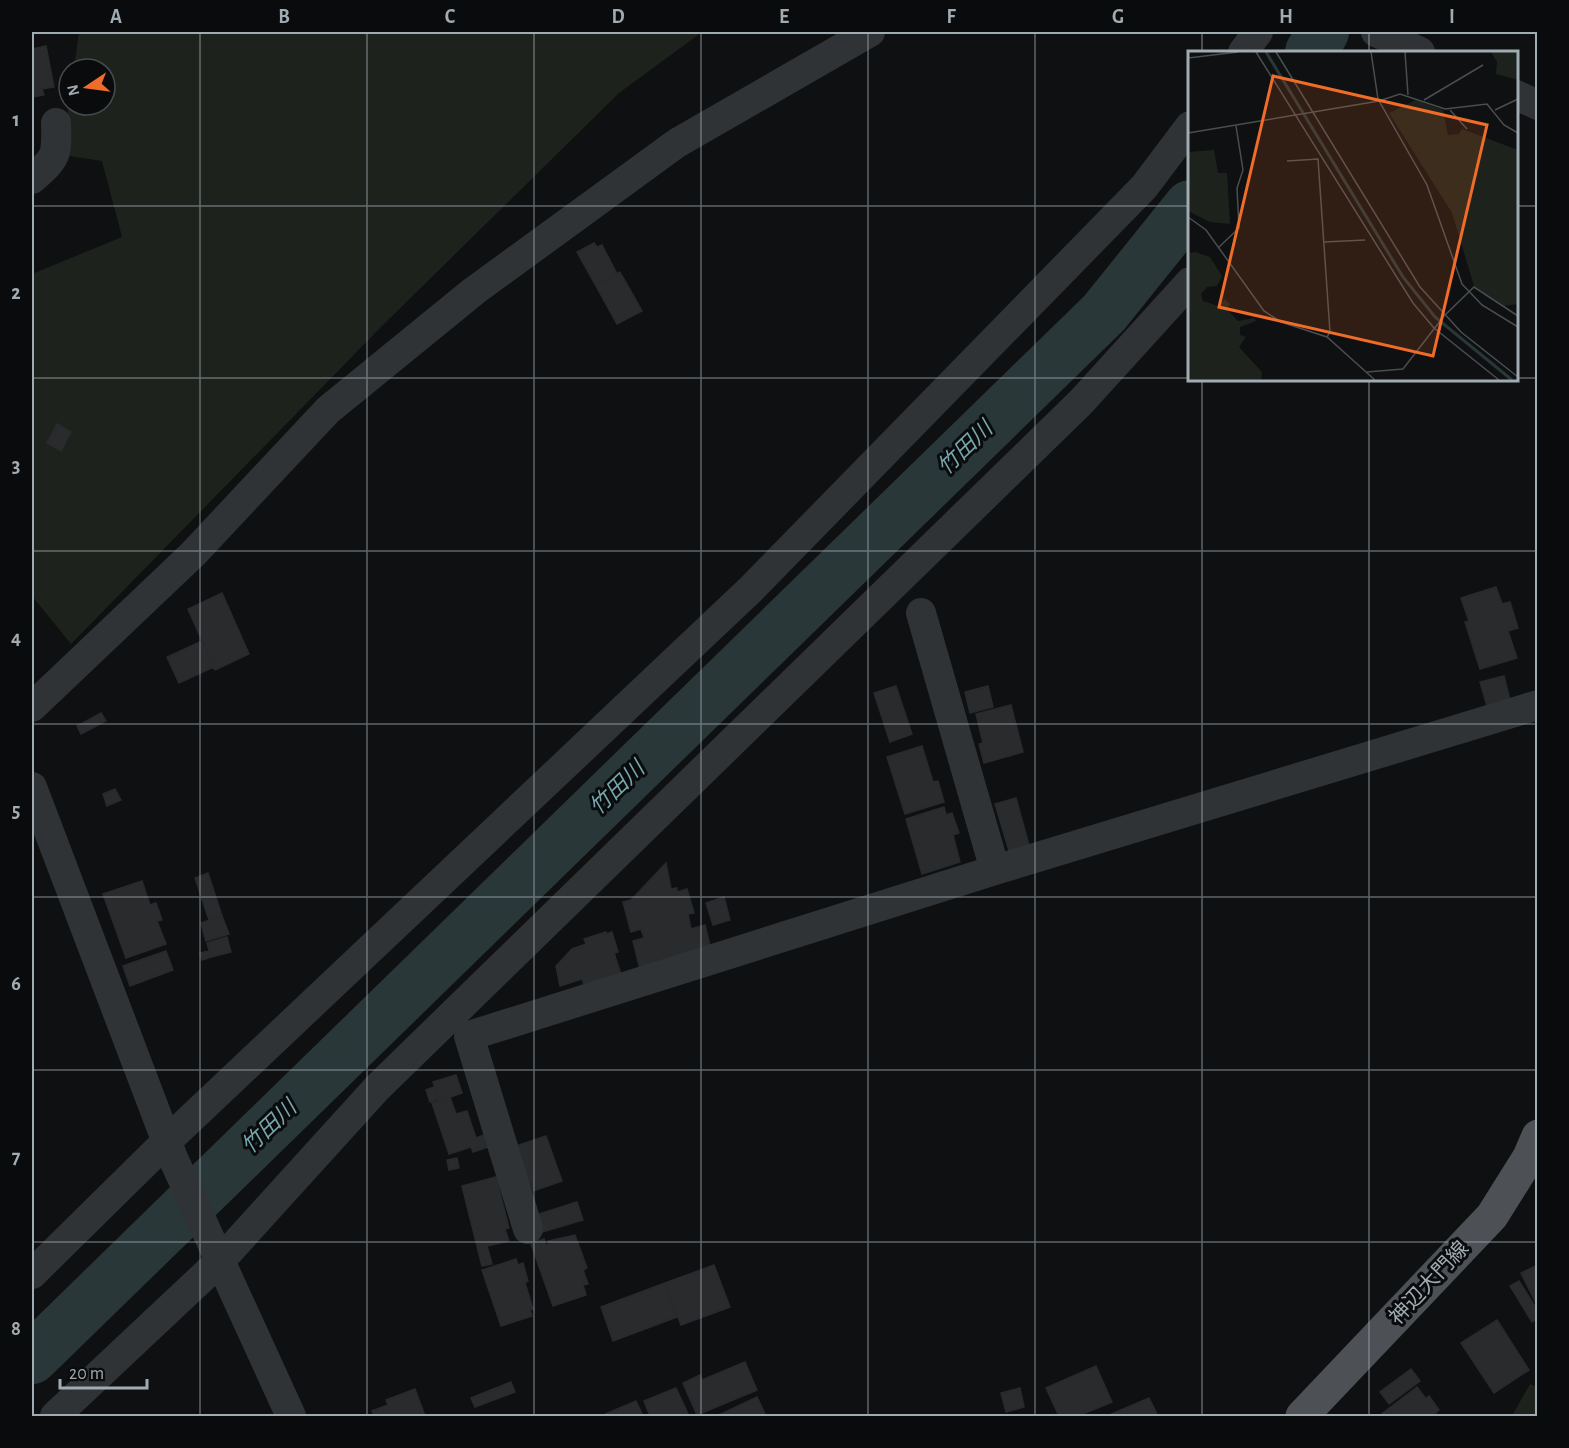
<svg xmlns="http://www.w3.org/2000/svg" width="1569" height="1448" font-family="'Alegreya Sans','Noto Sans JP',sans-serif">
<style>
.green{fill:#1d231c}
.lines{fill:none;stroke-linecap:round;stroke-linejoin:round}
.river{stroke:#293739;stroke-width:52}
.building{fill:#2a2b2d;stroke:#292a2d;stroke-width:1.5}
.minor{stroke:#303336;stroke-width:30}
.major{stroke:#4d5155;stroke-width:33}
.grid{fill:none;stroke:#a1abb2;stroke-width:1.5;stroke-opacity:0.55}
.labels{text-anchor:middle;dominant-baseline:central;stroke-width:6;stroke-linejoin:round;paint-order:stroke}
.street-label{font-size:21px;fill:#a1abb2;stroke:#0a0b0c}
.water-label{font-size:22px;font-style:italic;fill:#77a6ad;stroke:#0a0b0c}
.inset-river{fill:none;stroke:#293739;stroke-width:3}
.inset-road{fill:none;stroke:#494e51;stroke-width:1.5}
.view{fill:#ef6c29;fill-opacity:0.15;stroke:#ef6c29;stroke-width:3}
.inset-edge{fill:none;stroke:#a1abb2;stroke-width:3}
.neatline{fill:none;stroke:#a1abb2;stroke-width:2}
.grid-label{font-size:20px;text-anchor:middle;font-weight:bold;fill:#a1abb2}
</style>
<rect width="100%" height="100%" fill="#0f1011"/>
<!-- green -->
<path class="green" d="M79 32H702L619 93 382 326 71 644 32 596V274L122 237 102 161 62 155 69 103V105H105V69H74Z
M1530 1384 1537 1387V1416H1512Z"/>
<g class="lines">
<!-- river -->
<path class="river" d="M1311 52 1323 32
M32 1358 1104 313 1190 206"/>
</g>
<!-- building -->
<path class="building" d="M46 46 54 87 42 89 44 95 32 97V49Z
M594 243 597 247 602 245 617 274 596 286 577 252Z
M620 272 642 311 617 324 596 286Z
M57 424 71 432 61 451 47 443Z
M1496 587 1502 604 1510 602 1518 628 1508 631 1517 658 1480 669 1465 622 1469 621 1461 598Z
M222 593 249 654 215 670 188 609Z
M202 641 214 667 179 683 167 657Z
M1504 676 1510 700 1487 706 1480 682Z
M896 686 912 734 890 742 874 693Z
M988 686 993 707 970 713 965 692Z
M1011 705 1023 752 984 763 979 744 983 743 976 714Z
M101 713 106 721 81 734 77 726Z
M922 746 933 782 938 781 944 802 905 814 887 757Z
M115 789 121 800 107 806 103 794Z
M1016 798 1030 849 1010 854 995 804Z
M944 807 946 815 952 813 959 833 953 835 960 862 922 874 906 819Z
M666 863 671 889 677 888V892L687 889 694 913 688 914 691 929 705 925 711 950 640 969 633 941 644 938 641 929 631 932 623 902 631 900Z
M208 873 222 916 209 920 195 878Z
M142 881 150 905 156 903 162 920 157 921 166 944 126 958 103 894Z
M724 897 730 920 713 925 706 903Z
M222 916 229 934 206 941 201 923Z
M606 932 607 934 612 932 618 952 614 953 622 977 586 990 582 979 560 986 556 966 572 949 586 944 584 939Z
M227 937 231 952 211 957 207 943Z
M166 951 173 970 130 986 123 966Z
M209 951 211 957 202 960 200 953Z
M456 1075 462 1093 439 1101 433 1082Z
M434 1087 438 1099 430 1102 426 1090Z
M450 1097 456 1114 467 1111 476 1138 484 1135 488 1147 473 1152 471 1147 449 1154 432 1103Z
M546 1136 562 1181 533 1191 530 1181 525 1183 513 1147Z
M457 1158 459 1168 449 1170 447 1160Z
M496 1177 509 1228 505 1229 509 1241 487 1246 492 1264 482 1266 462 1186Z
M577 1202 583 1220 542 1232 536 1215Z
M575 1235 587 1268 583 1270 588 1284 583 1285 586 1295 553 1306 531 1244 544 1239 546 1245 549 1244 548 1241Z
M516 1259 518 1265 523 1263 528 1281 525 1283 533 1309 530 1310 532 1316 501 1326 482 1270Z
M714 1265 730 1307 681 1325 665 1283Z
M1538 1265V1307L1521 1273Z
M1519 1281 1538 1311V1318L1532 1322 1510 1286Z
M665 1283 677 1317 613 1341 601 1307Z
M1497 1320 1529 1370 1494 1393 1461 1343Z
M745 1362 757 1390 697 1415 683 1383 700 1375 702 1380Z
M1096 1366 1112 1402 1078 1416H1059L1046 1388Z
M1411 1369 1420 1381 1389 1404 1380 1392Z
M511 1382 515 1392 475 1407 471 1398Z
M1417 1387 1426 1399 1429 1396 1439 1410 1433 1416H1379Z
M676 1388 689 1416H650L644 1401Z
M1020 1388 1024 1407 1006 1412 1001 1393Z
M415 1389 425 1416H374L372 1411 388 1405 386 1400Z
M757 1397 766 1416H720L719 1415Z
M1149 1398 1158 1416H1107Z
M636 1401 643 1416H601Z"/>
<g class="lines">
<!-- minor -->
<path class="minor" d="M1376 32 1420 52
M1243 52 1258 32
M1516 95 1538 105
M32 179C57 157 57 156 56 123
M921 613 995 870
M32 707 193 554 328 410 474 291 677 143 870 32
M32 787 173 1158 291 1416
M528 1229 469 1036 995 870 1538 705
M32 1274 167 1141 750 590 1144 187 1190 126
M55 1416 220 1261 377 1088 1081 402 1190 282"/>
<!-- major -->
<path class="major" d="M1302 1416 1492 1216 1529 1157 1538 1136"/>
</g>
<!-- grid -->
<path class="grid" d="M200 32V1416M367 32V1416M534 32V1416M701 32V1416M868 32V1416M1035 32V1416M1202 32V52M1369 32V52M32 206H1190M1516 206H1538M32 378H1190M1516 378H1538M1202 380V1416M1369 380V1416M32 551H1538M32 724H1538M32 897H1538M32 1070H1538M32 1242H1538"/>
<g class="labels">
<!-- street labels -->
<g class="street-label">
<text transform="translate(1429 1283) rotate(-47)">神辺大門線</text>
</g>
<!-- water labels -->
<g class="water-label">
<text transform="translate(965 448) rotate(-44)">竹田川</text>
<text transform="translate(617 788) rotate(-44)">竹田川</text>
<text transform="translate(269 1127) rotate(-44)">竹田川</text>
</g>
</g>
<!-- overview -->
<g transform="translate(1188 51)">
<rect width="330" height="330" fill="#0f1011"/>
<path d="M303 1H330V29L308 23 309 11ZM228 49 255 59 260 84 271 83 274 78 330 99V253L316 255 286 235 264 162 201 62ZM26 99 30 122H39L42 173 22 171 0 160V101ZM7 201 22 206 34 225 29 235 19 236 13 243 15 250 30 255 37 248 42 253 39 258 50 270 66 267 68 270 52 276V284L58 286 51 296 74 321 73 329H0V202Z" fill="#1d231c"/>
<path class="inset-river" d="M78 1 215 226 247 266 324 329"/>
<path class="inset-road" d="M68 1 225 252 246 277 311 329M88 1 232 236 273 281 330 326M183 1 190 48 239 134 274 233 294 254 330 276M217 1 220 44M0 7 50 1M236 49 295 14M262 59 279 78M307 59 330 48M0 82 191 50 212 43 257 58 299 53 316 74 330 82M99 110 130 108 142 281 139 286M0 166 18 179 76 260 93 271 139 286 187 329M136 191 177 189M31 196 51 177 49 137 55 119 48 75M179 321 215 318 256 265 286 236 330 265"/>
<path class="view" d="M85 25 299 74 245 305 31 256Z"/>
<rect width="330" height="330" class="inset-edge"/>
</g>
<!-- border -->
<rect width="1569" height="1448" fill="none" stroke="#0a0b0c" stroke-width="66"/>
<!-- north arrow -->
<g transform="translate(87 87) rotate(257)"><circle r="28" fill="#0a0b0c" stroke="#464b4e" stroke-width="1.5"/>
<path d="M0-4.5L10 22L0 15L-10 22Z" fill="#ef6c29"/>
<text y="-9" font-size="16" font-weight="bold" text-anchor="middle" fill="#a1abb2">N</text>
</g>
<!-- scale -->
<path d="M60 1379v9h87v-9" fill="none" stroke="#a1abb2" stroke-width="3"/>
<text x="69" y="1379" font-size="18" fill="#a1abb2" stroke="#0a0b0c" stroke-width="4.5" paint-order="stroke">20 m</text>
<rect x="33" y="33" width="1503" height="1382" class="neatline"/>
<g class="grid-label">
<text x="116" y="23">A</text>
<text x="284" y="23">B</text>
<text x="450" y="23">C</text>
<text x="618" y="23">D</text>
<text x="784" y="23">E</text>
<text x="951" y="23">F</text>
<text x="1118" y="23">G</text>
<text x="1286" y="23">H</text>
<text x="1452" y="23">I</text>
<text x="16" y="126">1</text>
<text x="16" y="299">2</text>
<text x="16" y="472">3</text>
<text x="16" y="644">4</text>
<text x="16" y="817">5</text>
<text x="16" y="990">6</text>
<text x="16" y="1163">7</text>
<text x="16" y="1335">8</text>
</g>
</svg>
